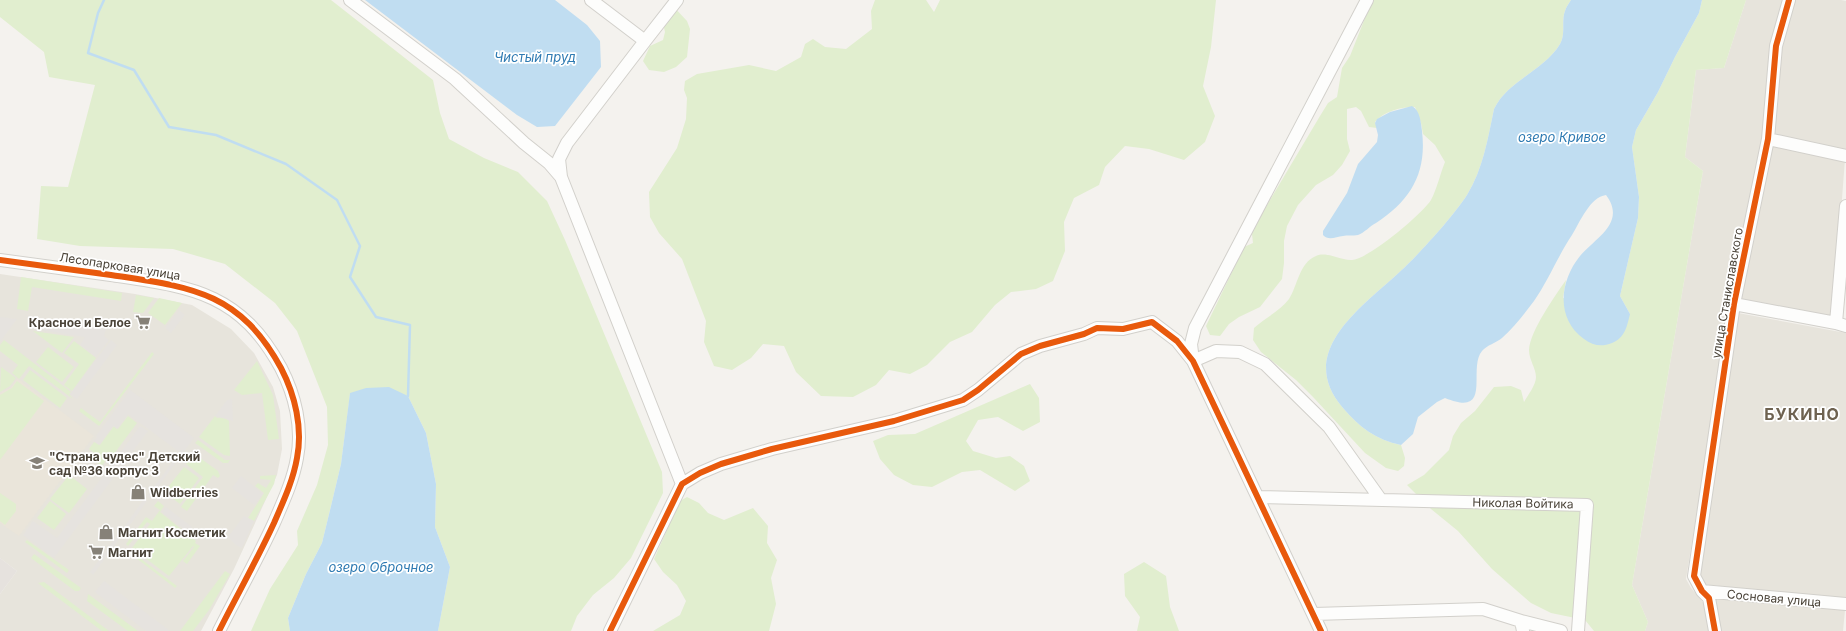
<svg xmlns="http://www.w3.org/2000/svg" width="1846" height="631" font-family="Inter,sans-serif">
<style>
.residential{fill:#e7e4dc}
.industrial{fill:#e6e2de}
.education{fill:#eae5da}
.green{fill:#e1eecf}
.parking{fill:#e6e3df}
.water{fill:#c0ddf1}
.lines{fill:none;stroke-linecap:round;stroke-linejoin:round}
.stream{stroke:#c0ddf1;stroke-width:2.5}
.minor-casing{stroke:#d2d0cb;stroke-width:14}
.minor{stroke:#fdfdfc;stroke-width:12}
.cycleway-casing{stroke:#fff;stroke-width:8}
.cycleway{stroke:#e8590c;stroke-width:6}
.labels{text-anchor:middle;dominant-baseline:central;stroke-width:3.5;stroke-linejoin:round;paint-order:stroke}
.street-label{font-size:12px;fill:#4b4439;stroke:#fff}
.poi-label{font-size:12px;font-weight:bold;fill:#4b4439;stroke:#fff;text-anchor:start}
.water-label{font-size:13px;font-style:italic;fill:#2e7ab2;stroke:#fff}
.district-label{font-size:16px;font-weight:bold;letter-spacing:1px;fill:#6e6250;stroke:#fff}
</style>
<rect width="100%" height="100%" fill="#f4f2ee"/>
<!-- residential -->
<path class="residential" d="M1746 0H1785L1765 139 1730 305 1686 579 1691 588 1705 605 1711 631H1645L1648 622 1632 585 1703 171 1685 157 1696 70 1724 68Z
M1793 0H1841L1846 1V150L1773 135 1778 59Z
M1772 144 1845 159 1833 317 1739 299Z
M0 274 135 294 192 305 231 329 254 353 273 387 280 411 282 449 277 475 234 569 201 631H0V594L17 571 0 558Z
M1738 313 1846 333V601L1703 584 1698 575Z
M1714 596 1845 610 1843 631H1720Z"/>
<!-- industrial -->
<path class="industrial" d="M0 558 17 571 0 594Z"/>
<!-- education -->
<path class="education" d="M17 378 94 436 19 536 0 523V393L11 387Z"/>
<!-- green -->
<path class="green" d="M0 0H331L433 80 440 113 449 139 484 158 518 172 547 201 565 240 662 472 663 493 631 558 614 578 593 595 577 616 571 631H438L450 567 435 527 436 484 426 433 408 396 350 394 341 464 331 506 322 543 306 574 288 618 290 631H251L270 589 298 545 297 531 317 485 328 445 327 407 297 331 275 303 225 264 173 249 80 246 37 239 41 186 68 187 95 85 49 77 44 52 0 17Z
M875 0H926L934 12 940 0H1216L1211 47 1203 86 1215 116 1205 142 1184 160 1149 149 1125 146 1105 167 1099 185 1074 198 1064 222 1065 251 1053 281 1036 289 1011 292 995 305 972 332 950 342 927 365 910 374 889 370 876 385 853 397 821 396 796 372 784 346 763 344 751 358 732 370 714 366 704 342 706 321 682 259 659 233 650 217 649 192 677 148 686 119 687 98 684 90 685 81 697 74 749 65 776 71 801 57 805 44 813 39 825 47 846 49 872 29 871 11Z
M1374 0H1571C1569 3 1566 7 1565 11 1561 21 1566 34 1560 44 1544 71 1508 80 1494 109 1488 138 1483 169 1467 195 1454 215 1427 245 1410 262 1372 301 1291 348 1343 408 1359 427 1376 440 1401 445L1405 458 1404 466 1398 471 1386 468 1365 453 1313 397 1296 380 1261 352 1253 340 1254 328C1265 318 1280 311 1289 299 1298 285 1299 263 1316 256 1327 251 1341 261 1352 260 1369 259 1422 214 1431 200 1437 189 1440 174 1445 162L1435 145 1423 134 1421 123 1415 107C1401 107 1384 111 1375 122L1377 128 1369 127 1361 111 1356 107 1347 109V139L1350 151 1342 165 1333 175 1316 185 1298 205 1287 226 1284 241V263L1282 279 1260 307 1239 317 1229 324 1220 336 1210 335 1206 326 1244 247 1253 243 1252 234 1254 227 1320 116 1328 103 1337 97 1342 68 1350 56 1367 13Z
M1702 0H1746L1724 68 1696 70 1685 157 1703 171 1632 585 1648 622 1645 631H1594L1585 620 1551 613 1531 603 1492 569 1458 531 1431 509 1407 485 1424 475 1449 450 1453 436 1461 423 1475 411 1494 387 1511 386 1521 390 1524 402C1528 395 1536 385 1536 377 1536 368 1529 360 1529 350 1530 331 1555 296 1566 280L1563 298 1630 314 1620 296 1638 218 1639 197 1632 147 1636 130 1658 92 1675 57 1699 13Z
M672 5 687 21 690 29 687 57 676 67 664 72 649 70 643 61 650 46 663 40 665 32 662 19Z
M21 277 122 293 121 301 32 287 28 311 17 309Z
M136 295 154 298 143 313 133 312Z
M159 298 182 303 165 325 148 313Z
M33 331 74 337 62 353Z
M4 340 71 392 69 394 73 399 29 366 19 379 12 373 18 365 0 351V345Z
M74 341 96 358 72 391 64 385 79 364 64 353Z
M48 347 74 367 62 382 36 362Z
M152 352 154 354 99 426 79 411 81 408 100 422Z
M257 361 273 395 279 439 268 440 262 393 242 395 234 390Z
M1 367 16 378 10 386 0 392Z
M30 370 67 398 60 408 23 380Z
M17 381 44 401 0 460V395L12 388Z
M1030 384 1039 398 1040 422 1023 431 998 417 978 420 966 441 973 451 996 458 1010 456 1024 466 1030 481 1015 491 980 470 962 472 932 487 913 485 894 475 880 459 873 441 888 435 915 434Z
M128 416 137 423 108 462 106 460 102 466 93 460 97 455 89 449 94 442 100 445 114 426 118 429Z
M215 416 217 418 224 417 229 421 230 456 224 455 199 437Z
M198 440 225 460H230L228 463H223L195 443Z
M192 455H196L218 471 220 476 218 478 213 475 187 511 181 507 203 477 186 464Z
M184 467 199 478 180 504 164 492Z
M69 475 87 489 69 513 50 499Z
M276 475 274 484 254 521 248 518 264 493 255 486 258 483 266 488 271 480 260 479V476Z
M0 493 16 504V511L5 525 0 521Z
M687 497 699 503 708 513 724 520 753 508 768 526 767 543 777 560 771 578 776 604 769 631H653L680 615 686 601 677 585 663 572 654 559 680 501Z
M50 501 66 514 54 530 37 518Z
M158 501 164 506 160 512 196 541 195 543 200 546 187 564 183 561 194 547 193 546 169 576 132 548 150 524 147 522 128 546 126 544 146 517 152 521 160 510 154 506Z
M27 540 69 570 67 573 25 542Z
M128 549 177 586 175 588 127 551Z
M34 554 81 588 79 591H75L31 558Z
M1144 562 1166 576 1170 607 1179 631H1137L1140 617 1125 596 1124 574Z
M225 571 230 574 209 610 193 631H180Z
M44 582 109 631H102L38 583Z
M88 594 138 631H128L87 601Z"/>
<!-- parking -->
<path class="parking" d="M179 310 185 315 171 333 165 328Z
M29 316 106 329 104 336 109 340 96 357 80 345 85 337 32 329Z
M0 317 17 319 0 342Z
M111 340 117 345 77 399 70 394Z
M130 390 194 438 182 454 128 414 117 429 113 426 99 445 94 441 97 437 96 436Z
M232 399 233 421 215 416 227 400Z
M140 426 148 431 54 558 23 535 33 521 57 538Z
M177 456 179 458 150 498 147 496Z
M241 476 263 494 254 505 232 488Z
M144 499 147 501 125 532 122 530Z
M166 507 192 527 188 532 162 512Z
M244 516 254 521 242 548 236 545 228 537Z
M119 533 122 535 93 575 90 572Z
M104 581 170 631H146L95 592Z"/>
<!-- water -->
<path class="water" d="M365 0H555L587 25 600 41 601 67 555 126 537 127 517 115Z
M1571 0H1702L1699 13 1675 57 1658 92 1636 130 1632 147 1639 197 1638 218 1620 296 1630 314C1627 326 1625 338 1612 343 1602 347 1593 346 1584 339 1556 319 1559 282 1580 256 1595 238 1627 223 1606 195 1590 197 1580 222 1572 235 1558 256 1548 281 1534 301 1525 313 1513 328 1502 338 1496 343 1487 345 1482 351 1467 369 1494 418 1445 398L1437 402 1418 417 1413 434 1401 445C1376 440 1359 427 1343 408 1291 348 1372 301 1410 262 1427 245 1454 215 1467 195 1483 169 1488 138 1494 109 1508 80 1544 71 1560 44 1566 34 1561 21 1565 11 1566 7 1569 3 1571 0Z
M1412 106C1420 110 1421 123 1422 131 1427 173 1411 200 1376 223 1370 226 1364 233 1358 235 1353 236 1347 235 1343 236 1336 237 1328 241 1323 235V231L1347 193 1358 164 1377 142 1378 135 1375 123 1377 119 1390 112Z
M389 387 408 396 426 433 436 484 435 527 450 567 438 631H290L288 618 306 574 322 543 331 506 341 464 350 393 366 388Z"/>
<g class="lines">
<!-- stream -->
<path class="stream" d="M104 0 98 13 88 53 134 70 169 127 216 135 286 164 337 200 360 246 350 277 376 317 410 325 408 396"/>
<!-- minor casing -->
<g class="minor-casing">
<path id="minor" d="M350 0 455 79 524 143 549 163 561 177
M591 0 645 41 567 143 559 159 561 177 682 484
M645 41 677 0
M1768 139 1846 156
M0 260C37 265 74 270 111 275 190 287 239 291 281 368 295 395 303 428 297 458 293 481 283 502 274 523 257 560 237 595 219 631
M1734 304 1836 323 1846 326
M1836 323 1846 206
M1193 361 1191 344 1195 328 1367 0
M1193 361 1216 351 1240 352 1265 364 1329 427 1381 500
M1258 497 1587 505 1578 631
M1702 591 1846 604
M1314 614 1483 609 1521 621 1523 631
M1521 621 1561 631
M610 631 682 484 700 473 721 464 772 449 894 421 963 400 978 390 1021 354 1040 346 1084 334 1097 328 1123 329 1152 322 1177 341 1193 361 1321 631
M1715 631 1709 598 1702 591 1694 576 1734 304 1768 139 1776 46 1789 0"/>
</g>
<!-- minor -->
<use href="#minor" class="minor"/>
<!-- cycleway casing -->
<g class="cycleway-casing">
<path id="cycleway" d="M0 260C37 265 74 270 111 275 190 287 239 291 281 368 295 395 303 428 297 458 293 481 283 502 274 523 257 560 237 595 219 631
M610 631 682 484 700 473 721 464 772 449 894 421 963 400 978 390 1021 354 1040 346 1084 334 1097 328 1123 329 1152 322 1177 341 1193 361 1321 631
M1715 631 1709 598 1702 591 1694 576 1734 304 1768 139 1776 46 1789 0"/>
</g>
<!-- cycleway -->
<use href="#cycleway" class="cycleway"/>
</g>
<!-- icons -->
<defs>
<g id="supermarket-bare" transform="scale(1.2)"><path d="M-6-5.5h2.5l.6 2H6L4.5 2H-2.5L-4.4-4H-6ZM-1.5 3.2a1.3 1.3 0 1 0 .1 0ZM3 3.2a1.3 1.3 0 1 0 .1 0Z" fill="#868178" stroke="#fff" stroke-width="2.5" paint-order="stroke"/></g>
<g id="school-bare" transform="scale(1.2)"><path d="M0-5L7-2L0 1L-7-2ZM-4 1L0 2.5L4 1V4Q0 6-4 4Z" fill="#868178" stroke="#fff" stroke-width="2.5" paint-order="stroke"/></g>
<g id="shop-bare" transform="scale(1.2)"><path d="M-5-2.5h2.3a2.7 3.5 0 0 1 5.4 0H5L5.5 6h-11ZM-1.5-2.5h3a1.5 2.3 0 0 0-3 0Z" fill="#868178" stroke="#fff" stroke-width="2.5" paint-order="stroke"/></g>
</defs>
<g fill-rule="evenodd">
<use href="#supermarket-bare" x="143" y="322"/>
<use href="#school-bare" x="37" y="463"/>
<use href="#shop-bare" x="138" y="492"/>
<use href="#shop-bare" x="106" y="532"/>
<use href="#supermarket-bare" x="96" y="552"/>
</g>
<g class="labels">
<!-- street labels -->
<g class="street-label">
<text transform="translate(120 266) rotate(9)">Лесопарковая улица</text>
<text transform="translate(1727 293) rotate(-80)">улица Станиславского</text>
<text transform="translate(1523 503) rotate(1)">Николая Войтика</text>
<text transform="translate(1774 598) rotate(5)">Сосновая улица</text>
</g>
<!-- poi labels -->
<g class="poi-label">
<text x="131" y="322" text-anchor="end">Красное и Белое</text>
<text x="49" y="456">"Страна чудес" Детский<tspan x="49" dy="14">сад №36 корпус 3</tspan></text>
<text x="150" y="492">Wildberries</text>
<text x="118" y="532">Магнит Косметик</text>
<text x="108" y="552">Магнит</text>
</g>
<!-- water labels -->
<g class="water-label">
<text x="535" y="57">Чистый пруд</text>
<text x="1562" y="137">озеро Кривое</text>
<text x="381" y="567">озеро Оброчное</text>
</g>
<!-- district labels -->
<g class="district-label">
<text x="1802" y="414">БУКИНО</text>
</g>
</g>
</svg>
